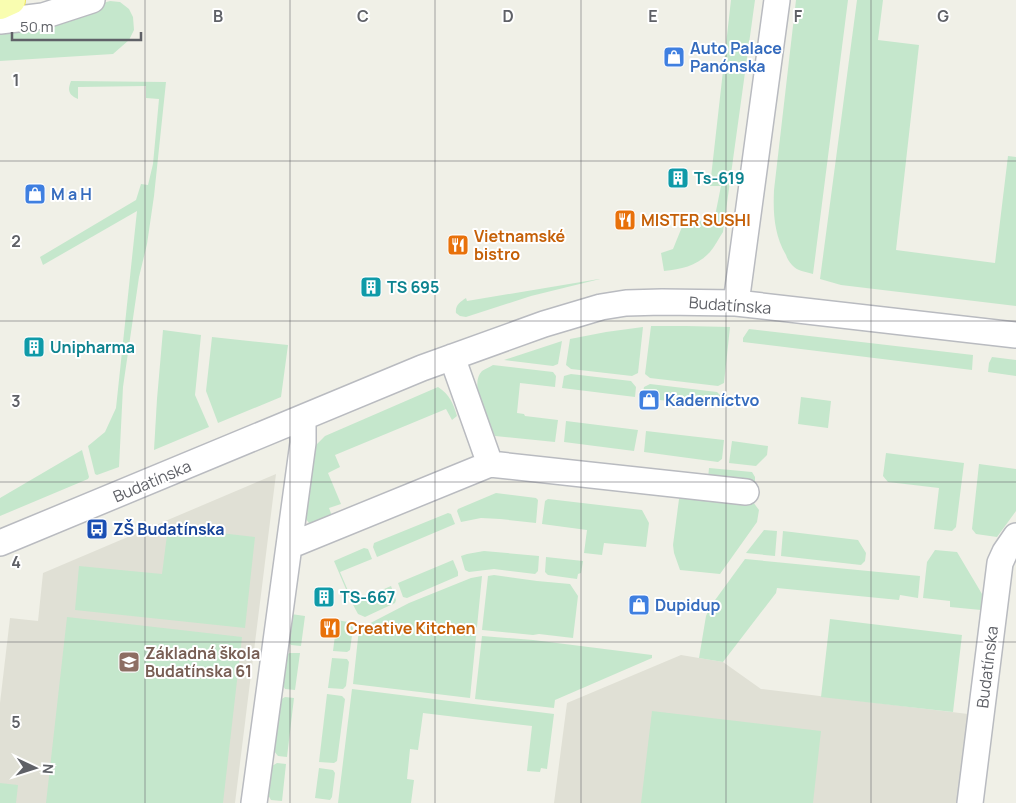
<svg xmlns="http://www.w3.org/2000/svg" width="1016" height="803" font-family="Manrope,sans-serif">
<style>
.education{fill:#e0e0d5}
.green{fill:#c5e7cc}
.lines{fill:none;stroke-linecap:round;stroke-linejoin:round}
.minor-casing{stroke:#b9bbc0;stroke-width:28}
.major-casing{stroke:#efe662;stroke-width:30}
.minor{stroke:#fff;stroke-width:25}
.major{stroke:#f9fdb0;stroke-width:28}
.grid{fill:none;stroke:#5f6167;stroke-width:1;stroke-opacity:0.55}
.labels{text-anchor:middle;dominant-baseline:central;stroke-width:4;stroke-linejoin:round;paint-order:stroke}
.shop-label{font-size:16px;font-weight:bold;fill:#366cbe;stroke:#fff;text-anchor:start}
.culture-label{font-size:16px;font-weight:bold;fill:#0d838f;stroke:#fff;text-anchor:start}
.food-label{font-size:16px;font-weight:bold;fill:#c56008;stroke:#fff;text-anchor:start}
.street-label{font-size:16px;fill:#5f6167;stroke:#fff}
.transit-label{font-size:16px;font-weight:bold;fill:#164399;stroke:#fff;text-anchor:start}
.education-label{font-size:16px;font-weight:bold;fill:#785e54;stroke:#fff;text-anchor:start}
.grid-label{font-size:16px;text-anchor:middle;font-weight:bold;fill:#5f6167;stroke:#fff;stroke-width:4;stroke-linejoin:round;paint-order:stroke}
</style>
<rect width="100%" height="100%" fill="#f0f0e7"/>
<!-- education -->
<path class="education" d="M276 474 235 803H0V703L10 618 38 621 43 573Z
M681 655 723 662 761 689 968 714 957 803H554L567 703Z"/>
<!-- green -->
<path class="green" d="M731 0H755L723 232C719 238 715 246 710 252 697 266 682 269 664 271L661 253 673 249 684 222 704 221 715 216 721 186H710Z
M796 0H848L813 274C806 272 797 271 792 265 789 262 787 258 786 255 774 234 773 213 774 190Z
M857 0H883L878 40 919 45 896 250 995 263 1008 156 1016 157V306L841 285 820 279Z
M110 1 120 2 129 9 133 17 134 30 129 40 113 54 0 61V33Z
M71 81 166 82 154 196 147 244 139 277 123 387 119 467 97 475 95 474 88 446 105 432 116 408 137 211 43 265 40 257 136 200 141 184 148 185 153 164 159 99 146 98V86L78 87V99C69 95 67 91 71 81Z
M599 279H600L531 296 466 317 460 316 456 313C455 305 460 302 466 298L467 301Z
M651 326H686L730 327 724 383 718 386 650 378 645 374Z
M643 327 638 373 632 376 571 369 566 365 570 339 606 332Z
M749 329 973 355 972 370 743 342V338Z
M163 330 201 335 195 395 209 427 154 450 157 399Z
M212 337 288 345 281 397 218 423 206 391Z
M562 341 558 364 553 366 504 360Z
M992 357 1016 360V376L988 372 989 363Z
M493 365 553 372 556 376 555 387 520 383 517 413 524 414 525 416 558 420 555 442 495 436C489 421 468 385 482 371 485 369 490 367 493 365Z
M571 374 631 381 636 387 635 397 562 388 564 376Z
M650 384 717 392 722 397 721 407 642 398 644 387Z
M438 387C450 395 453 403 457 416L452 420 446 409 335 455 340 467 328 473 341 504 329 508 332 516 317 523H309L303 515 314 447 325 436Z
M801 397 831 401 828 428 798 424Z
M566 421 638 430 634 451 564 442Z
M646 431 724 440 722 459 718 462 644 452Z
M732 441 768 446 767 455 756 466 729 463Z
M82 450 89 477 88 479 0 516V498Z
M886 453 964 463 956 527 952 531 934 529 939 488 888 482 883 476Z
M979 464 1016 469V511L997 537 976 534 972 529Z
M709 468 752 472 755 477V484L708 479Z
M496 493 536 498 538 500 536 523 500 519 481 518 461 522 457 511 458 509Z
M689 494 753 502 759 510 757 522 720 574 680 570 674 553 673 545 679 499Z
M548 499 642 510 649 523 646 547 604 543 602 555 584 553 587 530 542 524 545 501Z
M448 513 451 514 455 524 377 557 373 547 374 543Z
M168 527 255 537 245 628 75 610 79 566 162 574Z
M764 530 777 531 775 556 746 553Z
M783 531 858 540 866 553 865 561 861 565 781 556Z
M364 548 368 549 372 559 340 572 352 600 359 597 361 599 391 586 396 600 395 603 365 617 358 614 351 601 334 561Z
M935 550 957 552 982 594 981 610 950 607V601L923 598 927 562Z
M484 551 539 556 538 571 535 574 494 569 469 572 465 570 461 556 467 554Z
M546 557 583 561 581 573 578 574 577 579 548 575 545 572Z
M745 559 920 576 918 598 900 595 899 600 777 588 776 593 723 662 699 658 706 616 710 607Z
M453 560 458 572V576L407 598 403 597 398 583Z
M494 575 537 581 570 584 578 596 573 638 539 634 533 635 482 630 488 576Z
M482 576 470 698 353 684 359 629 409 603 471 578Z
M291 614 305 616 301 646 291 645 288 640Z
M67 617 242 637 223 803H46Z
M830 619 962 635 953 712 821 697Z
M337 620 348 622 353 628 350 650 347 652 333 651Z
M482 636 533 640 652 655V658L555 700 554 708 475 699Z
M290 653H300L295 690 285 689 282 684 285 655Z
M332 658 347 659 349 662 346 686 343 689 328 688Z
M352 689 554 714 547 769 541 768 540 772 527 771 532 726 423 713 418 750 410 749 407 779 414 780 411 803H338Z
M327 694 342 696 345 699 337 761 334 763 319 762Z
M285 697 294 698 287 757 278 756 274 751 280 700Z
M652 711 821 731 813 803H641Z
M277 763 286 764 282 801 271 800 268 795 272 766Z
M319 768 333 770 335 773 332 797 330 800 315 798Z
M0 783 18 785 16 803H0Z"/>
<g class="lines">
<!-- minor casing -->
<g class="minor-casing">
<path id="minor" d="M0 21 43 16 92 0
M736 303 777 0
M452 357 490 464
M0 543 422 368 544 324 601 307 626 303 662 302 736 303 1016 335
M289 546 490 464 746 492
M254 803 303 443V418
M970 803 1000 563 1005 552 1016 536"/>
</g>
<!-- major casing -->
<g class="major-casing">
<path id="major" d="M0 5 11 0"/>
</g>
<!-- minor -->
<use href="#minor" class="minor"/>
<!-- major -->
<use href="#major" class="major"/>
</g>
<!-- grid -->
<path class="grid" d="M145 0V803M290 0V803M435 0V803M581 0V803M726 0V803M871 0V803M0 161H1016M0 321H1016M0 482H1016M0 642H1016"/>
<!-- icons -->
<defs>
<g id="shop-square" transform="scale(1.125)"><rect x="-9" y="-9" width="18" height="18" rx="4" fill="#3f7fe0" stroke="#fff"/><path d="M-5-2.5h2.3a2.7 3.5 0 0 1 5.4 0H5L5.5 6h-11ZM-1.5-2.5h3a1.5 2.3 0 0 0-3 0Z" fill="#fff"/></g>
<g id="building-square" transform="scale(1.125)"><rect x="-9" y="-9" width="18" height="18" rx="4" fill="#0f9aa8" stroke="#fff"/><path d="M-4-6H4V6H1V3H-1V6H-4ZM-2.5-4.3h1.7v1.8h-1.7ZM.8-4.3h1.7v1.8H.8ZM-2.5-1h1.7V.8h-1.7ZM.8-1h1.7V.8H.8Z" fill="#fff"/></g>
<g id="restaurant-square" transform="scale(1.125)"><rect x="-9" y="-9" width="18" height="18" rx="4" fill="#e8710a" stroke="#fff"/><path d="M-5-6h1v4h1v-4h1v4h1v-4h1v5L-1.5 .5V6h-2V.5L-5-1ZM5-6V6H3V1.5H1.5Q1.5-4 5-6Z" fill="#fff"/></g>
<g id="bus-square" transform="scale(1.125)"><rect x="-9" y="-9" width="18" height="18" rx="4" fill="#1a4fb4" stroke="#fff"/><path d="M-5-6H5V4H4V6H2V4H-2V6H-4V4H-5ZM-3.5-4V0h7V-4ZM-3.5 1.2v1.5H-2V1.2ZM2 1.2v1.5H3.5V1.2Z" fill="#fff"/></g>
<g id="school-square" transform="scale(1.125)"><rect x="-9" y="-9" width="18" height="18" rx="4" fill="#8d6e63" stroke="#fff"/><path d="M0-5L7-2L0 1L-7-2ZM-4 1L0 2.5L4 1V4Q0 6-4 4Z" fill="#fff"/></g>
</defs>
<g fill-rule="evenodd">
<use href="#shop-square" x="674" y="57"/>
<use href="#building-square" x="678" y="178"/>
<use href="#shop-square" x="35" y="194"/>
<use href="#restaurant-square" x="625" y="220"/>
<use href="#restaurant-square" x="458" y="245"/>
<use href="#building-square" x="371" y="287"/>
<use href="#building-square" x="34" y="347"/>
<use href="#shop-square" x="649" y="400"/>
<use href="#bus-square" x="97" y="529"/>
<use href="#building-square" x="324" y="597"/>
<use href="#shop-square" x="639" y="605"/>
<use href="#restaurant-square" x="330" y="628"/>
<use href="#school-square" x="129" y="662"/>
</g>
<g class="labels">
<!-- shop labels -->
<g class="shop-label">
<text x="690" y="48">Auto Palace<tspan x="690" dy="18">Panónska</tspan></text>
<text x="51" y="194">M a H</text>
<text x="665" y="400">Kaderníctvo</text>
<text x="655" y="605">Dupidup</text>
</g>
<!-- culture labels -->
<g class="culture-label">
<text x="694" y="178">Ts-619</text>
<text x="387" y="287">TS 695</text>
<text x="50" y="347">Unipharma</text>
<text x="340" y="597">TS-667</text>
</g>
<!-- food labels -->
<g class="food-label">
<text x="641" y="220">MISTER SUSHI</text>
<text x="474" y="236">Vietnamské<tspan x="474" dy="18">bistro</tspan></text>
<text x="346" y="628">Creative Kitchen</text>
</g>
<!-- street labels -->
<g class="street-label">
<text transform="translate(730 305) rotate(4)">Budatínska</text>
<text transform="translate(152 481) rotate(-23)">Budatínska</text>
<text transform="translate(987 667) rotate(-83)">Budatínska</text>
</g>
<!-- transit labels -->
<g class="transit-label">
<text x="113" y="529">ZŠ Budatínska</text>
</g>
<!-- education labels -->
<g class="education-label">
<text x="145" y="653">Základná škola<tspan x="145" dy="18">Budatínska 61</tspan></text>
</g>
</g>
<g class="grid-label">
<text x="218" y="22">B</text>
<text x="363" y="22">C</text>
<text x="508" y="22">D</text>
<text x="653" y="22">E</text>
<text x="798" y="22">F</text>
<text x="943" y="22">G</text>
<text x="16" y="86">1</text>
<text x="16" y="247">2</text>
<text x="16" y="407">3</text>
<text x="16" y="568">4</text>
<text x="16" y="728">5</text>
</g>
<!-- north arrow -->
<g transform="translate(35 768) rotate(94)" stroke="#ffffff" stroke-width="4" paint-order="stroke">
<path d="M0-4L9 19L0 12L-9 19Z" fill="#5f6167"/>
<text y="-8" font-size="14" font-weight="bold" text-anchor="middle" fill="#5f6167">N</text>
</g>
<!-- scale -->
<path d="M12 32v8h129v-8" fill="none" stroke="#5f6167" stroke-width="2.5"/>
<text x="20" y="32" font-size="15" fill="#5f6167" stroke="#ffffff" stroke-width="4" paint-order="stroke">50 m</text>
</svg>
